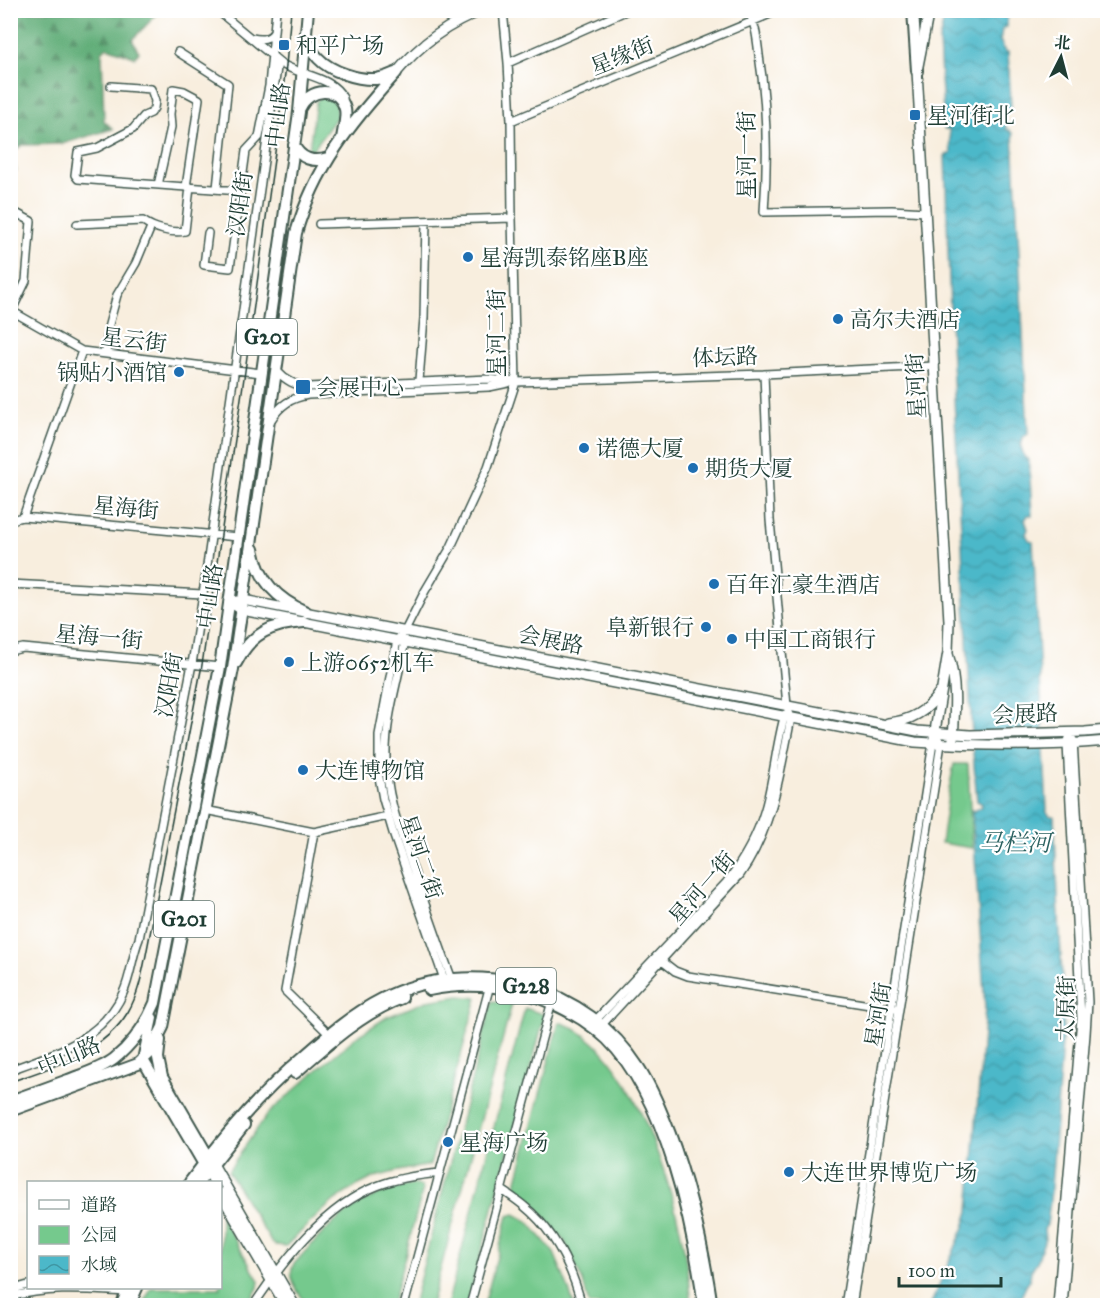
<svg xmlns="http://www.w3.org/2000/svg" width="1118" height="1316" font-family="'IM FELL Great Primer','Noto Serif SC',serif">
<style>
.green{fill:#75c98d;stroke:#4a8360;stroke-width:1.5}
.forest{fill:url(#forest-firs);stroke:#407556;stroke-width:1.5}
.water{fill:url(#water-waves);stroke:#367a7e;stroke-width:1.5}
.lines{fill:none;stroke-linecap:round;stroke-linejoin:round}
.minor-casing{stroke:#40584e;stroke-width:10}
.major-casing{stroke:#40584e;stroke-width:12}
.highway-casing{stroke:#40584e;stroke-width:14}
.minor{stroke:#fff;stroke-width:7}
.major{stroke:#fff;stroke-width:9}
.highway{stroke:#fff;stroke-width:10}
.tram{stroke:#1f3d34;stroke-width:1.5}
.poi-dot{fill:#1f6fb2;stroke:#fff;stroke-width:2}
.labels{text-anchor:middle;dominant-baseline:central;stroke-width:4.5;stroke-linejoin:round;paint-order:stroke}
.shield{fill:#fff;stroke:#627771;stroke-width:1.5}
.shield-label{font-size:21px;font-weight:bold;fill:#1f3d34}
.poi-label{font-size:22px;fill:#1f3d34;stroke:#fff;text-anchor:start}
.street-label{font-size:22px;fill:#1f3d34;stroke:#fff}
.water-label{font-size:24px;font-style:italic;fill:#2c6261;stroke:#fff}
</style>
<defs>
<pattern id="forest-firs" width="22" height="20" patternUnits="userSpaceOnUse" patternTransform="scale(1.5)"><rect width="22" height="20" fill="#60ad78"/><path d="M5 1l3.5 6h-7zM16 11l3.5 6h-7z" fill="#4f8e63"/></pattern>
<pattern id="water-waves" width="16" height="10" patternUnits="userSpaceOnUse" patternTransform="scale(1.5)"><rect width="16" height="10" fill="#4cb8c9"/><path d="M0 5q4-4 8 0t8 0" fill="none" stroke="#3f97a4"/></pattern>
</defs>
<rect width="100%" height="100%" fill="#fff"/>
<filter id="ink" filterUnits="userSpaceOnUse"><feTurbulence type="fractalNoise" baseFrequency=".0167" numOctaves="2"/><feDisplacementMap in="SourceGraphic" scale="12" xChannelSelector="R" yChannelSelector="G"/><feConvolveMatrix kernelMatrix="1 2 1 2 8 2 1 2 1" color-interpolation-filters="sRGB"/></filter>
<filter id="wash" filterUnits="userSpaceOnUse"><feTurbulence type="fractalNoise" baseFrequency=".008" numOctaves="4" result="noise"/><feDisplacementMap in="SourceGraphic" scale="24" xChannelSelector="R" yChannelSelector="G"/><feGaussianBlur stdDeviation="1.35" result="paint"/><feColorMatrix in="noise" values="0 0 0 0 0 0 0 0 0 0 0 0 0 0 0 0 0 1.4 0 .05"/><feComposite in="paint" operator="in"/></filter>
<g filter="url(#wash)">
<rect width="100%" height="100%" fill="#f8eede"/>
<!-- green -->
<path class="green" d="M327 96C336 101 339 107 336 118L312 151H310L309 149 316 102 319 98Z
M954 764H968L972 848 941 843 948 795Z
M460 996 477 998 430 1165 398 1171 375 1177 355 1187 335 1200 317 1216 286 1246 275 1245 271 1242 228 1171 266 1116 311 1075 356 1037 387 1017 427 1001Z
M492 1001 512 1004 431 1305H413Z
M525 1008 545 1015 467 1305 447 1306Z
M559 1022C572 1026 584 1034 594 1043 641 1085 675 1194 685 1255 688 1272 689 1289 691 1305H589L583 1282 565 1242 537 1209 515 1188Z
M413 1184 421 1186 423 1189 392 1305H307C299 1293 287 1280 293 1265 329 1225 358 1194 413 1184Z
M515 1214 528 1221 554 1253 568 1287 574 1305H484L508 1216Z
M221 1216 259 1281 258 1288 248 1305H143L151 1288H220Z"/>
<!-- forest -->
<path class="forest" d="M151 11 157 14 132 40 139 52 135 57 107 47 102 52 104 121 113 129 62 144 22 145 12 153 16 171H11V11Z"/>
<!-- water -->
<path class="water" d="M946 11H1007V27H1004V29H1002L1000 41 1003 46V49H1005V51L1008 52 1011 108 1006 110 1005 120 1007 130H1010V132L1013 133 1028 434 1023 437 1021 447 1024 457 1029 460 1032 515H1028L1025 520 1028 529 1026 534 1029 540 1033 541 1047 810 1046 811 1050 816H1054L1064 1017 1050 1202 1047 1225 1044 1229 1045 1240 1041 1249 1038 1260 1031 1271 1030 1278 1017 1305 930 1306 964 1227 969 1211 985 1008 972 813V809L973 812 982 806 981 803 977 801 973 753 951 343 945 155 951 154 949 129H944L939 41Z"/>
</g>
<g filter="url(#ink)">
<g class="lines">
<!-- minor casing -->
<g class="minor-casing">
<path id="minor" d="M217 10 282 64C301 76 332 76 343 98
M748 10C756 25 757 39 759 55 767 106 768 160 764 212L892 210 926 212
M252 38C261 40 269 40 274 32
M178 52 228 84 217 188
M508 63 628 10
M111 86 151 89 155 101 154 108 151 113 144 116 133 129 97 148 78 152 75 175 78 179 240 191
M511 121 780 10
M158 185 171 127 170 114 173 89 184 91 199 99 186 187
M10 215 16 213 31 221 26 281 12 310
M77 224 143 221C153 228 172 234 185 231L190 187
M319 224 512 218
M208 233 204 265 230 268 246 151 259 137 269 86 276 10
M10 310 82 351 261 373
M106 354 108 328 117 295 136 263 151 227
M277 371C286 381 295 385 308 387L489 379 516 382 764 374 935 366
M419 380 424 318 426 221
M271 420C280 405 291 398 308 395L489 387 508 383
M23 517 82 351
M10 520 23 517 238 537
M10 584 203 594
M405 640C399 679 385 717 386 758 386 797 401 833 413 869 426 907 439 945 453 982
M10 651 23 648 220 667
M205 810 314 832 388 816
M314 832 285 991 331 1036
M662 961 675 971 688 976 895 1009
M445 982 394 836 383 799 379 777V735L397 640 405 631 425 591 451 547 488 467 516 382 512 218 511 121 508 63 503 10
M594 1022 726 883C743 861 757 837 765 809 774 778 776 745 785 714
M599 1028 740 875C773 828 780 773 791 718L787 706 770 520 764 374
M10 1070C54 1054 103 1039 123 993 131 976 132 956 139 939L192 664 203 594 278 61
M501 1189C509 1195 517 1200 524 1206 555 1231 572 1267 582 1306
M10 1290 28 1285
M10 1297C51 1286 88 1290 130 1292
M253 1306C283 1261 325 1206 377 1186 397 1178 418 1175 440 1173
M404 1306 490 985
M470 1306 552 1001
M845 1306 933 743
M852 1306 941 744 939 740
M1057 1306 1081 1018 1067 744 1071 732
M1063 1306 1086 1034 1088 1002 1073 740"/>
</g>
<!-- major casing -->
<g class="major-casing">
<path id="major" d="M929 10 917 71 949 621 948 652 934 737
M396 73C420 44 449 23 484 10
M237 601 243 600 917 731 970 735 1085 732 1108 730
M229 602 242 610 915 742C979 746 1044 747 1108 741
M948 654C957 682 955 710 953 739
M888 723C910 721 927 712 939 693
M213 1164 295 1306
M208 1171 214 1182
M220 1193 286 1306"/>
</g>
<!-- highway casing -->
<g class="highway-casing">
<path id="highway" d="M913 10 917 71
M308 37C309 45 312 52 318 58 331 72 358 80 376 79 383 78 389 76 395 73
M300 108C309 88 339 85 345 109 347 117 343 130 342 139
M294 145C300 159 314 163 328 158
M253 549C259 581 277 599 306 612
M236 663C251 633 272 624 304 622
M429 990C468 982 513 985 549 1002 570 1011 590 1023 607 1039 666 1097 693 1225 704 1306
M152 1018 143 1060 206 1168
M160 1040 158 1058 162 1077 212 1163
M295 1073C327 1045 362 1013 402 998
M10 1101C30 1094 49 1087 68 1080 83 1074 101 1069 114 1059 133 1044 146 1024 155 1003L220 667 299 112 308 10
M10 1111 138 1064 150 1053 163 1027 233 669 296 233C315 167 351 123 396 73
M190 1182C223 1137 259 1095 302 1058 327 1036 352 1014 382 999 427 976 480 973 528 986 574 999 613 1028 639 1068 652 1088 661 1111 670 1134 691 1190 703 1246 712 1306
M199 1182 244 1125
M121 1306 129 1288
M129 1306 137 1288"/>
</g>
<!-- minor -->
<use href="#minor" class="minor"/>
<!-- major -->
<use href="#major" class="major"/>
<!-- highway -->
<use href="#highway" class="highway"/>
<!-- tram -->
<path class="tram" d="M10 1082C53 1067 103 1053 128 1012 138 995 142 975 146 955L202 665 245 371 276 145 286 66 291 10"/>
</g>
</g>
<!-- markers -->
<g class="poi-dot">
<rect x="278" y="39" width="12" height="12" rx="3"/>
<rect x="909" y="109" width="12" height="12" rx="3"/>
<circle cx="468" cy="257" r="6"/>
<circle cx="838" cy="319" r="6"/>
<circle cx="179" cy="372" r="6"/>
<rect x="295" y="379" width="16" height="16" rx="3"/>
<circle cx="584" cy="448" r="6"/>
<circle cx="693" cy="468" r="6"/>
<circle cx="714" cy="584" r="6"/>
<circle cx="706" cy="627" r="6"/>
<circle cx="732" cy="639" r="6"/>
<circle cx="289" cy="662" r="6"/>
<circle cx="303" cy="770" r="6"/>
<circle cx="448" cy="1142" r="6"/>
<circle cx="789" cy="1172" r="6"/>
</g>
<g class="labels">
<!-- shield labels -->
<g class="shield">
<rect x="237" y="319" width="60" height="36" rx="4.5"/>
<rect x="154" y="901" width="60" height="36" rx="4.5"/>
<rect x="496" y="968" width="60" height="36" rx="4.5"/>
</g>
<g class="shield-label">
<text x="267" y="337">G201</text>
<text x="184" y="919">G201</text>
<text x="526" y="986">G228</text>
</g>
<!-- poi labels -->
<g class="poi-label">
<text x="296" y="45">和平广场</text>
<text x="927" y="115">星河街北</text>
<text x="480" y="257">星海凯泰铭座B座</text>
<text x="850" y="319">高尔夫酒店</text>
<text x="167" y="372" text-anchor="end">锅贴小酒馆</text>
<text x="316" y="387">会展中心</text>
<text x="596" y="448">诺德大厦</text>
<text x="705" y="468">期货大厦</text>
<text x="726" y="584">百年汇豪生酒店</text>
<text x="694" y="627" text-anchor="end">阜新银行</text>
<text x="744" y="639">中国工商银行</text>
<text x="301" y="662">上游0652机车</text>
<text x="315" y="770">大连博物馆</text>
<text x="460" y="1142">星海广场</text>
<text x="801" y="1172">大连世界博览广场</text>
</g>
<!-- street labels -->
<g class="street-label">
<text transform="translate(622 56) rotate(-22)">星缘街</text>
<text transform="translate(278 115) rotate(-83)">中山路</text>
<text transform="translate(746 155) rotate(-90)">星河一街</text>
<text transform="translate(240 204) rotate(-82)">汉阳街</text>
<text transform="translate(496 333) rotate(-90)">星河二街</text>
<text transform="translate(134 340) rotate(7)">星云街</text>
<text transform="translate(725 357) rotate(-2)">体坛路</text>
<text transform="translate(916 386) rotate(-93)">星河街</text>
<text transform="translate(126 508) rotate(5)">星海街</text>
<text transform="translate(210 596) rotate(-82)">中山路</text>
<text transform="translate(99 637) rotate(5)">星海一街</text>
<text transform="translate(551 640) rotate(11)">会展路</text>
<text transform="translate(169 685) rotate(-80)">汉阳街</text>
<text transform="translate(1025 714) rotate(-2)">会展路</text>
<text transform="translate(421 857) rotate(71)">星河二街</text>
<text transform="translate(702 888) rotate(-49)">星河一街</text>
<text transform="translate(1066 1008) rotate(-89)">太原街</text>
<text transform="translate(878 1015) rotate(-81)">星河街</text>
<text transform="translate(69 1056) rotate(-23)">中山路</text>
</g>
<!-- water labels -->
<g class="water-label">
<text x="1015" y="843">马栏河</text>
</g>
</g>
<!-- margin -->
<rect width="1118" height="1316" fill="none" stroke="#fff" stroke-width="36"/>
<!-- legend -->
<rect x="27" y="1181" width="195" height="108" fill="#ffffff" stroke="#a5b1ae" stroke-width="1.5"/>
<rect x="39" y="1200" width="30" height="9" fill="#ffffff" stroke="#a5b1ae" stroke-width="1.5"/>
<text x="81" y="1211" font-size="18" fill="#1f3d34">道路</text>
<rect x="39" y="1226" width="30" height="18" fill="#75c98d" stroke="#a5b1ae" stroke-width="1.5"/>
<text x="81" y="1241" font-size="18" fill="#1f3d34">公园</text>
<rect x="39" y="1256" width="30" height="18" fill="url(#water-waves)" stroke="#a5b1ae" stroke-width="1.5"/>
<text x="81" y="1271" font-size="18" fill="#1f3d34">水域</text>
<!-- north arrow -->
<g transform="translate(1061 57) rotate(6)" stroke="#ffffff" stroke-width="4.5" paint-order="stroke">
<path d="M0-4.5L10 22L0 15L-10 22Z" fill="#1f3d34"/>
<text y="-9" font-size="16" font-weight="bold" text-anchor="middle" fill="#1f3d34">北</text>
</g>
<!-- scale -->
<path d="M899 1277v9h102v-9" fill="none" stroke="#1f3d34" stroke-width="3"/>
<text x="908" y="1277" font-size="18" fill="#1f3d34" stroke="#ffffff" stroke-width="4.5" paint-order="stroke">100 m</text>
</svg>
